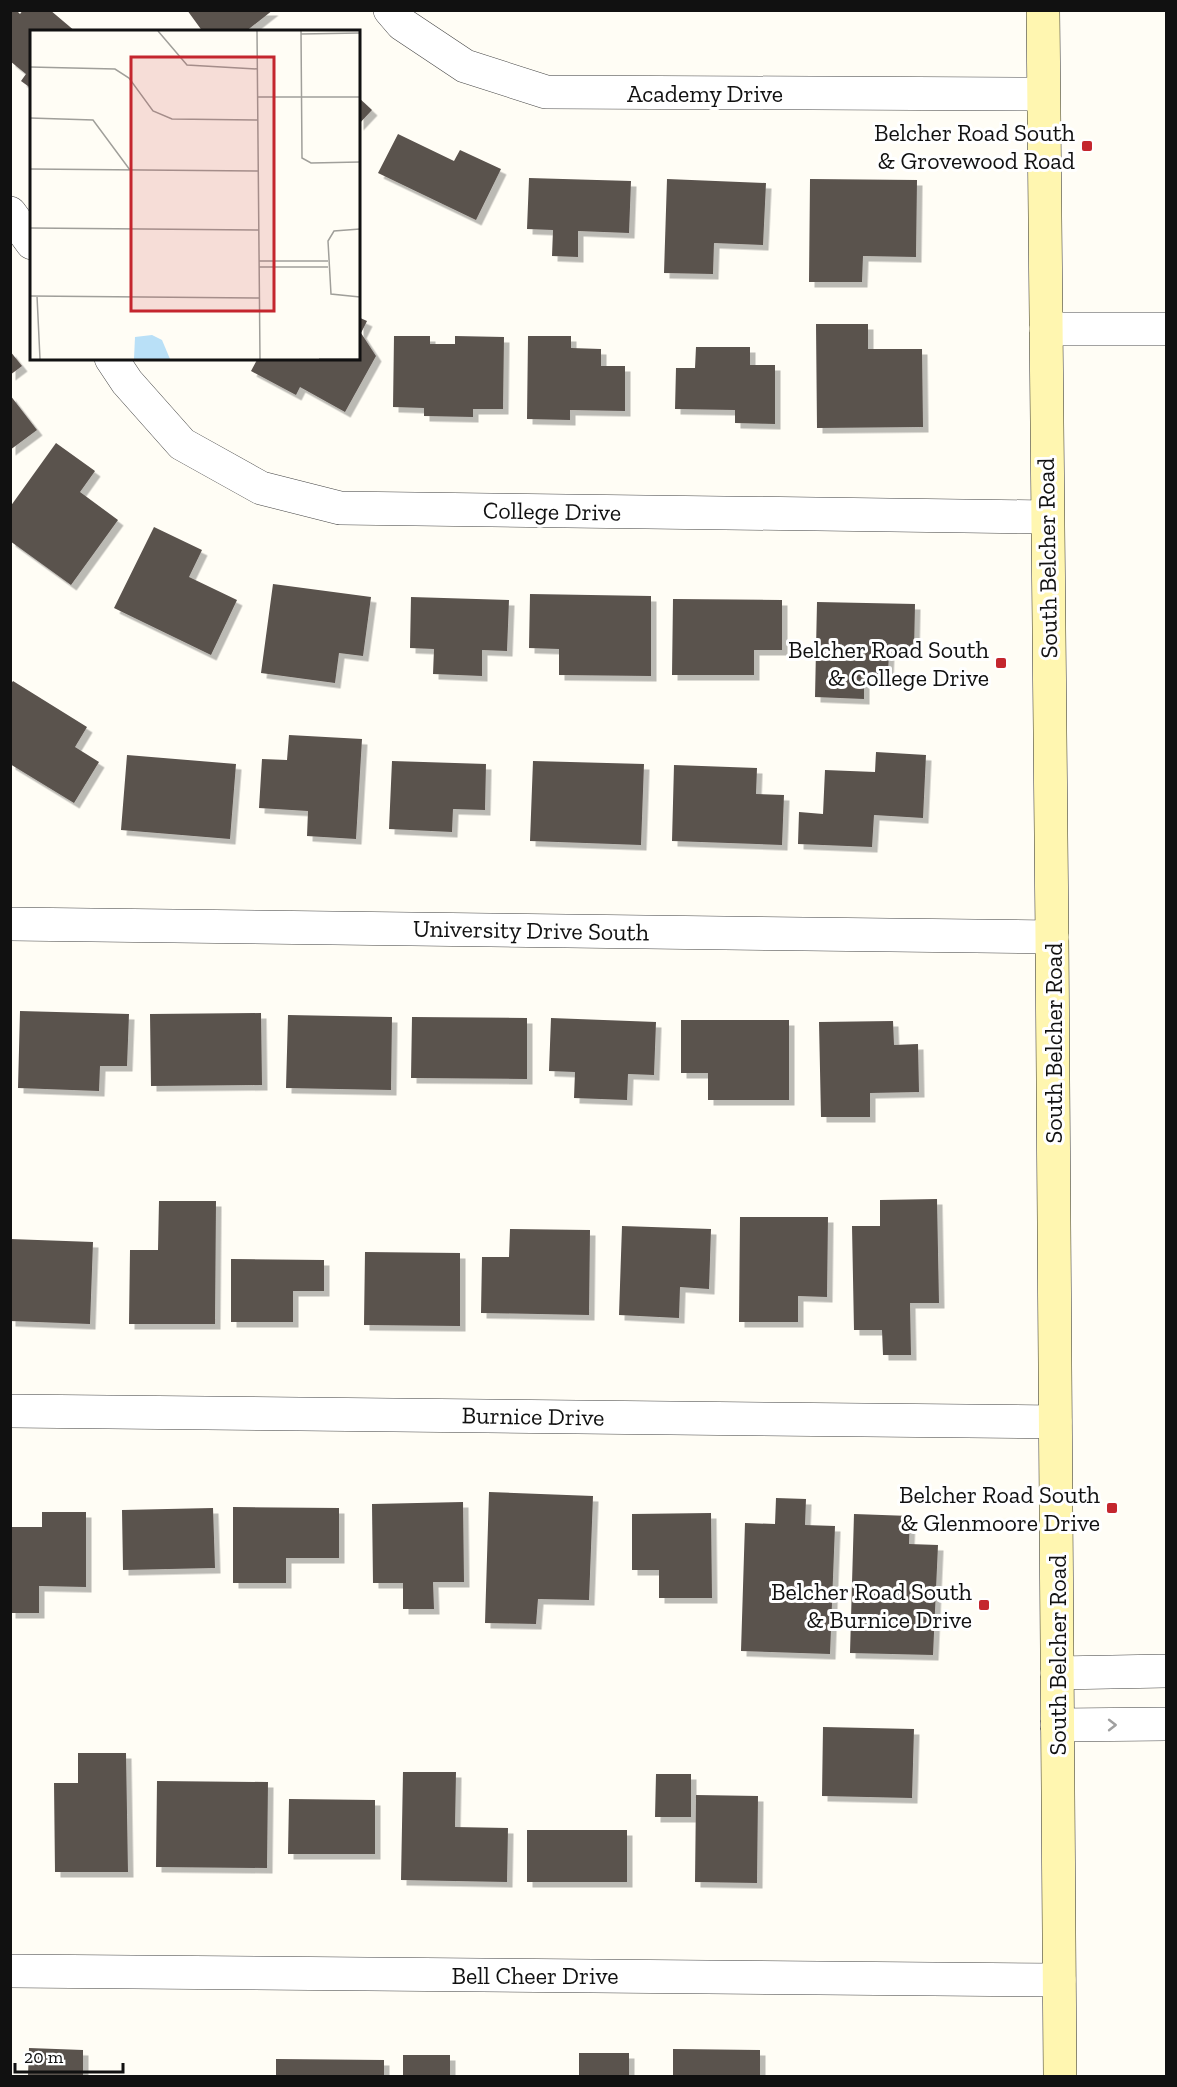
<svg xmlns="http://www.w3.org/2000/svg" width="1177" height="2087" font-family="'Zilla Slab',serif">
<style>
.building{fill:#5a524d;filter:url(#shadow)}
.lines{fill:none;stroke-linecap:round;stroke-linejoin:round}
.minor-casing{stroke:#444;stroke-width:34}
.secondary-casing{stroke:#333;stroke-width:34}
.minor{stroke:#fff;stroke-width:33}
.secondary{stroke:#fff6b0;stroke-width:33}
.oneway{stroke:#a0a0a0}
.poi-dot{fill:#c4262e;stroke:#fff;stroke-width:2}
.labels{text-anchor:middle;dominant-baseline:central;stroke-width:6;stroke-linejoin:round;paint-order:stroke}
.street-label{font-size:24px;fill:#111;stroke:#fff}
.poi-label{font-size:24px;fill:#111;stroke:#fff;text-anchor:end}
.inset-road{fill:none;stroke:#a09f9a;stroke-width:1.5}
.view{fill:#c4262e;fill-opacity:0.15;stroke:#c4262e;stroke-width:3}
.inset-edge{fill:none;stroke:#111;stroke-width:3}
</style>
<defs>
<filter id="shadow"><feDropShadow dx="5.5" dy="5.5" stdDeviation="0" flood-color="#0004"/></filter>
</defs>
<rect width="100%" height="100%" fill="#fffdf5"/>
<!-- building -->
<path class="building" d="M10 10H16L20 14 23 10H50L76 32H32V89L21 81 26 74 10 61Z
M187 10H273L245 32H203Z
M358 97 372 110 358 125Z
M398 134 454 161 460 150 501 169 476 220 378 173Z
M529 178 631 181 629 233 578 231V257L552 256 553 230 527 229Z
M667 179 766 183 763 245 714 243 713 274 664 273Z
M810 179 917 180 916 257 863 256 862 282H809Z
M358 317 367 321 361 333 376 356 345 412 300 387 296 395 251 371 258 358H358Z
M816 324H868V349H922L923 427 817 428Z
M394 336H430V344H455V336L504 337 503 409H473V417L424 416V408L393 407Z
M528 336H571V348L601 349V366H625V411L570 410V420L527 419Z
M696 347H750V365H775V424L735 423V410L675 409 676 368H695Z
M10 351 22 366 10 375Z
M10 395 37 430 10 450Z
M56 443 95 471 80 492 118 520 71 585 10 541V507Z
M154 527 202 550 189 577 237 600 211 655 114 608Z
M273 584 371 597 363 656 339 653 335 683 261 673Z
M530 594 651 596V676L559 675V649L529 648Z
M411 597 509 600 507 651 482 650V676L433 674 434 649 410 648Z
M673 599 782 600V650H754V675H672Z
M817 602 915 604 914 652 889 651 888 675 864 674V699L815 697Z
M13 681 87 727 75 747 99 762 74 803 10 764V685Z
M289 735 362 739 356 839 307 836 308 811 259 808 262 759 287 760Z
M876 752 926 755 923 818 874 815 872 847 798 844 799 812 823 814 825 770 875 772Z
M127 755 236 764 230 839 121 830Z
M392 761 486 764 485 810 453 809 452 832 389 829Z
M533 761 644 764 641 845 530 841Z
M674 765 757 768 756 794 784 795 782 845 672 841Z
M20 1011 129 1014 127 1066H100L99 1091 18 1088Z
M261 1013 262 1085 151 1086 150 1014Z
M288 1015 392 1017 391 1090 286 1088Z
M412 1017 527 1018V1079L411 1078Z
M551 1018 656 1022 654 1075 628 1074 627 1100 574 1098 575 1072 549 1071Z
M681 1020H789V1100H708V1073H681Z
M893 1021 894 1045 918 1044 919 1092 870 1093V1117H821L819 1022Z
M937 1199 939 1303H910L911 1355H883L882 1330H854L852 1226H880V1200Z
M159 1201H216L215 1324H129L130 1250H158Z
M740 1217H828L827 1297 798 1296V1322H739Z
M622 1226 711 1229 709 1289 680 1287 679 1318 619 1315Z
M510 1229 590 1230 589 1315 481 1313 482 1257H509Z
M10 1239 93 1242 90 1324 10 1321Z
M365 1252 460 1253V1326L364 1325Z
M231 1259 324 1260V1291H293V1322H231Z
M489 1492 593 1496 589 1600 538 1599 536 1624 485 1623Z
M776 1498 806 1499 805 1525 835 1526 830 1654 741 1651 745 1523 775 1524Z
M463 1502 464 1582H433L434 1609H403V1583H373L372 1504Z
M233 1507 339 1508V1558H286V1583H233Z
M213 1508 215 1568 123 1570 122 1510Z
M42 1512H86V1587L39 1586V1613H10V1527H42Z
M711 1513 712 1598H659V1570H632V1514Z
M854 1514 910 1516 909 1544 938 1545 933 1655 850 1653Z
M823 1727 914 1729 912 1798 822 1796Z
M78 1753H126L128 1872H55L54 1783H78Z
M403 1772H456L455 1827 508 1828 507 1882 401 1880Z
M656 1774H691V1817H655Z
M157 1781 268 1782 267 1868 156 1867Z
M696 1795 758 1796 757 1883 695 1882Z
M289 1799 375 1800V1854H288Z
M527 1830H627V1882H527Z
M29 2048 83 2050V2076H28Z
M673 2049 760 2050V2076H673Z
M579 2053H629V2076H579Z
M403 2055H450V2076H403Z
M276 2059 384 2060V2076H276Z"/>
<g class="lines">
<!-- minor casing -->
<g class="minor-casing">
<path id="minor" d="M390 10 402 24 465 66 546 92 1043 94
M10 213 32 243
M1046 329H1166
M111 358 127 382 182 444 261 488 340 508 1047 517
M10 924 1052 937
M10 1411 1055 1422
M1057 1673 1166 1671
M1057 1725 1166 1724
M10 1971 1059 1980"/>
</g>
<!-- secondary casing -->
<g class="secondary-casing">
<path id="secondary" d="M1043 10 1052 937 1060 2076"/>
</g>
<!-- minor -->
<use href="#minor" class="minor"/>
<!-- secondary -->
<use href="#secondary" class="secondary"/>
</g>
<!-- one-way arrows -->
<defs><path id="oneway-chevron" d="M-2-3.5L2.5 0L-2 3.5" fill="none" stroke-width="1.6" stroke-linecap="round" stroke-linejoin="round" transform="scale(1.5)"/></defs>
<use class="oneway" href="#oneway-chevron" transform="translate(1112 1725)"/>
<!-- markers -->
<g class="poi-dot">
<rect x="1081" y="140" width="12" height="12" rx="3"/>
<rect x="995" y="657" width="12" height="12" rx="3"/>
<rect x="1106" y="1502" width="12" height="12" rx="3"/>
<rect x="978" y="1599" width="12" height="12" rx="3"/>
</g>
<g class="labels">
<!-- street labels -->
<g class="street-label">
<text x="705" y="93">Academy Drive</text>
<text transform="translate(552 511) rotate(1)">College Drive</text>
<text transform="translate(1047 558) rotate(-91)">South Belcher Road</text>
<text transform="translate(531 930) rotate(1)">University Drive South</text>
<text transform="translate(1053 1043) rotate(-90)">South Belcher Road</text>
<text transform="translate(533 1416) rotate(1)">Burnice Drive</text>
<text transform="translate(1057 1655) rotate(-90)">South Belcher Road</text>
<text x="535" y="1975">Bell Cheer Drive</text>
</g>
<!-- poi labels -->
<g class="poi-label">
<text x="1075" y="132">Belcher Road South<tspan x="1075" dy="28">&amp; Grovewood Road</tspan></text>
<text x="989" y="649">Belcher Road South<tspan x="989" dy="28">&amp; College Drive</tspan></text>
<text x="1100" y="1494">Belcher Road South<tspan x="1100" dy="28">&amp; Glenmoore Drive</tspan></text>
<text x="972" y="1591">Belcher Road South<tspan x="972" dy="28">&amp; Burnice Drive</tspan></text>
</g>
</g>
<!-- overview -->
<g transform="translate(30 30)">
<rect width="330" height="330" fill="#fffdf5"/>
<path d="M122 305 132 310 140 329H104L105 307Z" fill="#b9e0f7"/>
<path class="inset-road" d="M128 1 157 35 228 39M227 1 230 329M271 1 272 128 281 133 330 132M271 4 330 3M0 37 85 39 99 48 123 81 142 89 228 90M228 67H330M0 88 63 90 100 140M0 139 229 141M0 198 229 200M330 199 304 201 298 211 301 264 330 267M229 231H298M229 237H298M0 266 229 268M7 266 10 329M289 329H330"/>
<path class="view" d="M101 27H244V281H101Z"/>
<rect width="330" height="330" class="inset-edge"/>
</g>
<!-- border -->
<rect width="1177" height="2087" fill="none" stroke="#111111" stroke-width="24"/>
<!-- scale -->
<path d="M15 2063v9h108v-9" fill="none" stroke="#111111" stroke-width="3"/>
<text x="24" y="2063" font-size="18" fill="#111111" stroke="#ffffff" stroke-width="4.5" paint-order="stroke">20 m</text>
</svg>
